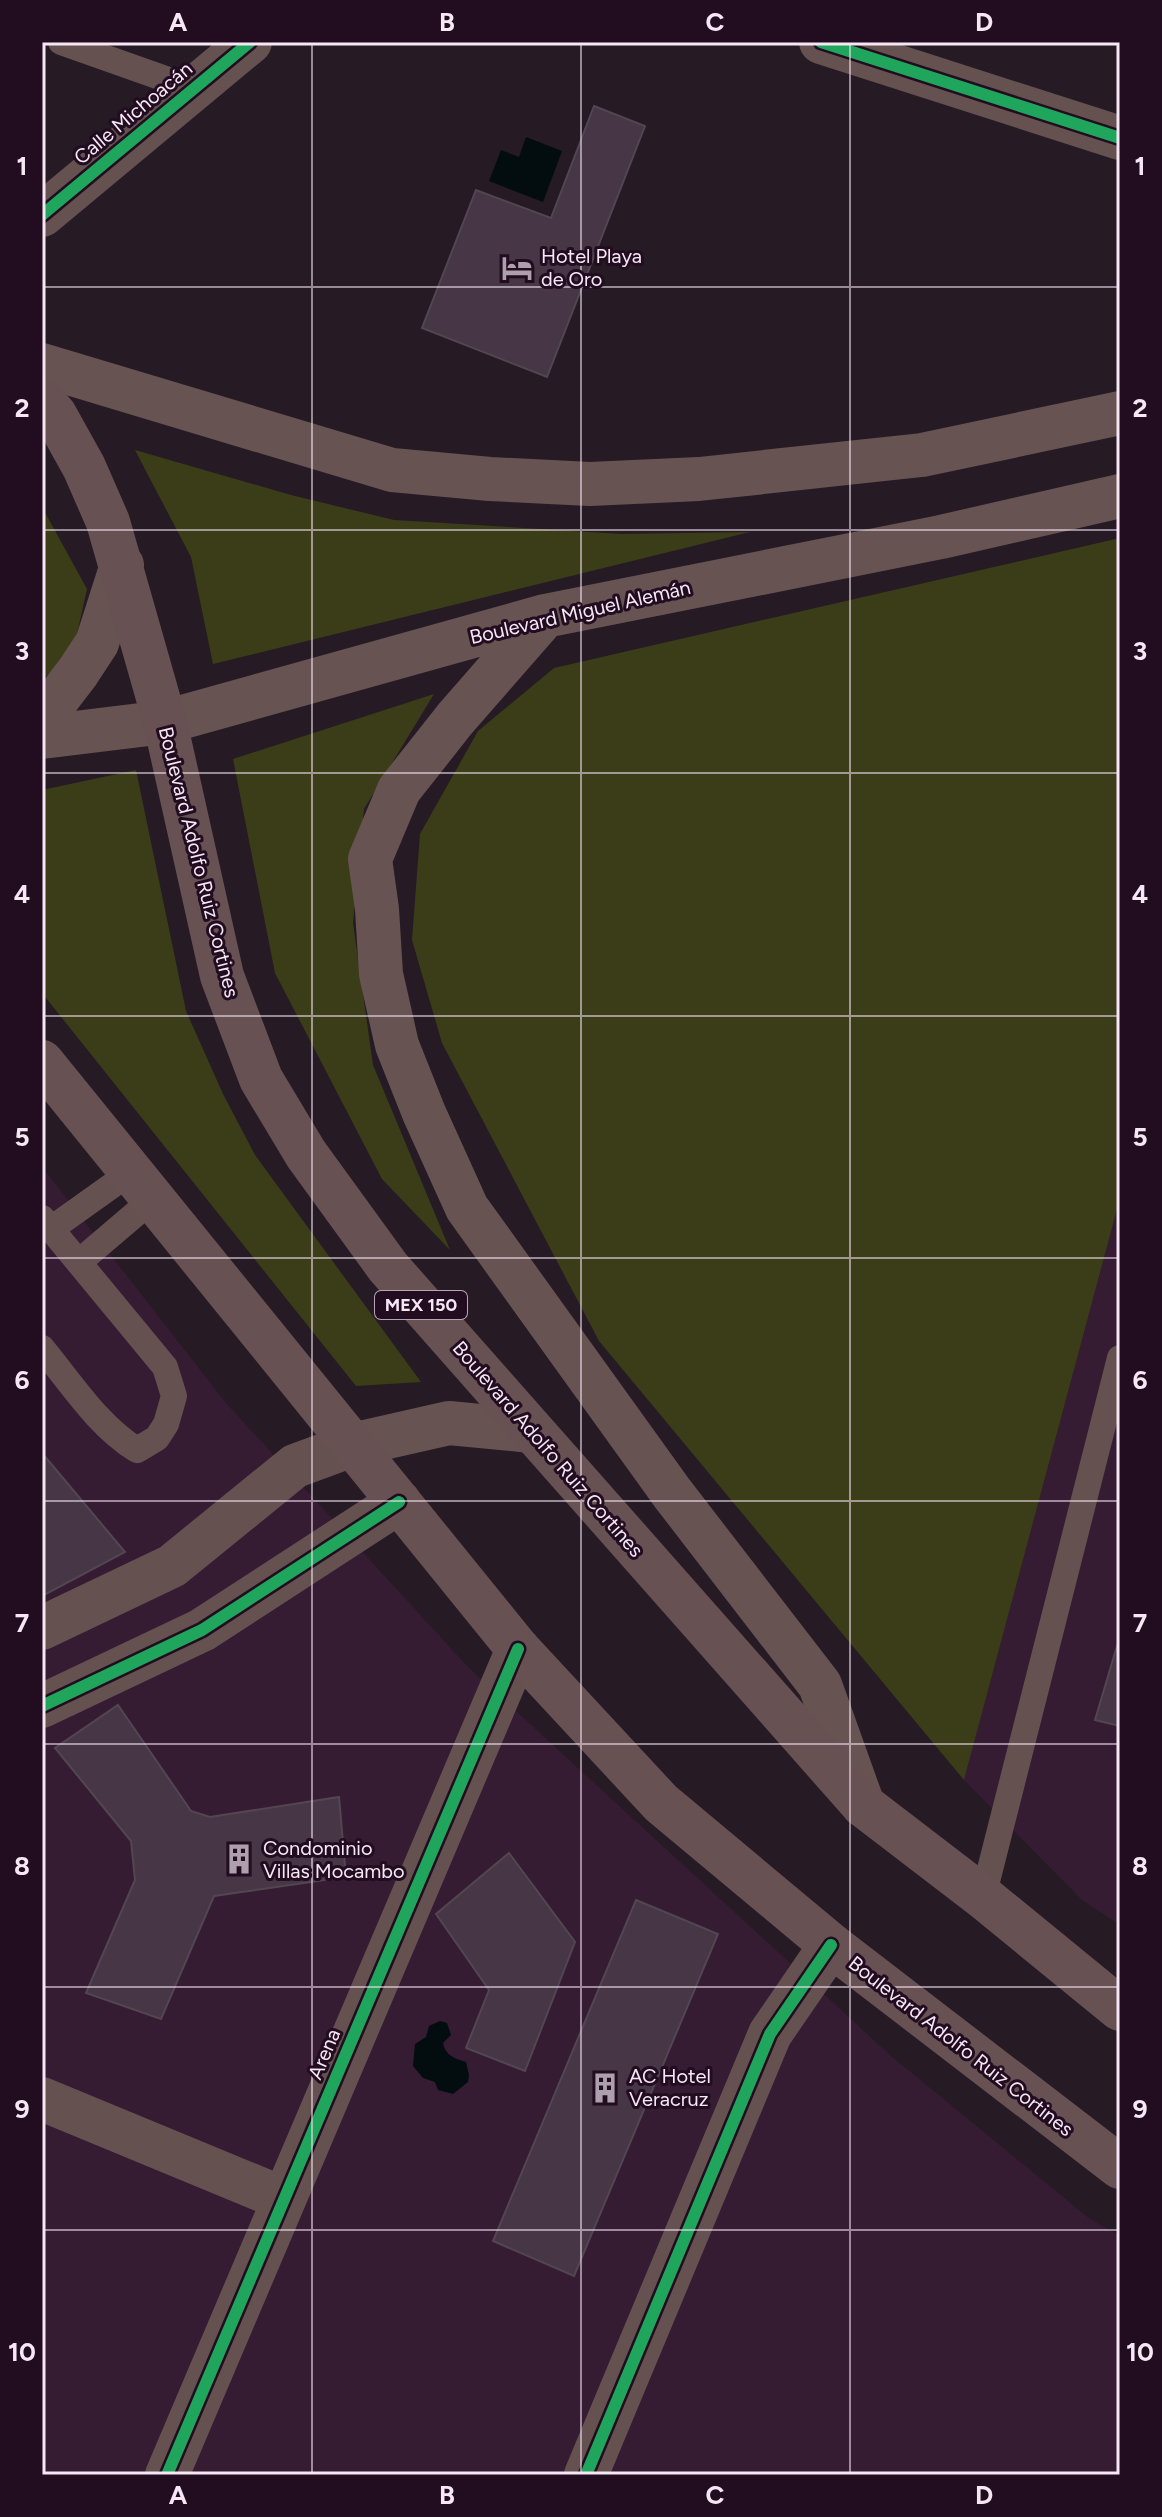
<svg xmlns="http://www.w3.org/2000/svg" width="1162" height="2517" font-family="Figtree,sans-serif">
<style>
.built{fill:#351c33}
.green{fill:#3b3d18}
.water{fill:#030d0f}
.building{fill:#473646;stroke:#524651;stroke-width:2}
.lines{fill:none;stroke-linecap:round;stroke-linejoin:round}
.service{stroke:#655250;stroke-width:26}
.minor{stroke:#655250;stroke-width:44}
.secondary{stroke:#685353;stroke-width:44}
.primary{stroke:#675152;stroke-width:44}
.cycleway-casing{stroke:#210c20;stroke-width:17}
.cycleway{stroke:#20a55d;stroke-width:12}
.grid{fill:none;stroke:#f7e7f5;stroke-width:2;stroke-opacity:0.55}
.labels{text-anchor:middle;dominant-baseline:central;stroke-width:6;stroke-linejoin:round;paint-order:stroke}
.shield{fill:#210c20;stroke:#b7a5b5;stroke-width:2}
.shield-label{font-size:18px;font-weight:bold;fill:#f7e7f5}
.street-label{font-size:20px;fill:#f7e7f5;stroke:#210c20}
.poi-label{font-size:20px;fill:#f7e7f5;stroke:#210c20;text-anchor:start}
.neatline{fill:none;stroke:#f7e7f5;stroke-width:3}
.grid-label{font-size:26px;text-anchor:middle;font-weight:bold;fill:#f7e7f5}
</style>
<rect width="100%" height="100%" fill="#261a25"/>
<!-- built -->
<path class="built" d="M42 1167 226 1403 467 1666 891 2056 1090 2219 1120 2236V2475H42Z
M1120 1198V1925L1082 1900 964 1780Z"/>
<!-- green -->
<path class="green" d="M135 450 291 495 394 520 622 534 750 532 213 664 191 557Z
M42 507 87 589 73 652 42 680Z
M1120 538V1198L964 1780 599 1341 442 1043 412 940 420 834 478 731 554 668Z
M434 694 364 809 353 923 373 1065 450 1250 382 1179 275 973 233 759Z
M136 770 186 1011 223 1094 255 1155 421 1382 356 1386 42 993V790Z"/>
<!-- water -->
<path class="water" d="M526 137 562 151 543 202 489 181 501 150 519 157Z
M440 2021 447 2023 451 2035 443 2043C446 2056 454 2058 466 2062L469 2075 468 2082 453 2094 438 2090 435 2082 423 2078 413 2066 415 2044 426 2037 429 2026Z"/>
<!-- building -->
<path class="building" d="M594 106 645 126 547 377 422 328 476 190 551 218Z
M42 1453 125 1552 42 1596Z
M1120 1636V1726L1095 1720Z
M118 1705 191 1811 210 1817 339 1797 346 1877 214 1896 161 2019 86 1993 135 1880 131 1841 55 1748Z
M509 1853 575 1942 525 2071 466 2048 489 1990 436 1914Z
M636 1900 718 1934 574 2276 493 2241Z"/>
<g class="lines">
<!-- service -->
<path class="service" d="M61 42 194 89
M42 1218 165 1367 174 1396 166 1424 157 1438 137 1450C98 1426 71 1383 42 1348
M51 1229 131 1172
M79 1262 153 1199
M983 1897 1120 1358"/>
<!-- minor -->
<path class="minor" d="M821 42 1120 138
M42 215 250 42
M42 1628 172 1566 295 1466 352 1445
M42 1706 202 1630 399 1502
M42 2099 284 2199
M167 2475 518 1649
M586 2475 770 2034 831 1945"/>
<!-- secondary -->
<path class="secondary" d="M42 365 392 470 490 479 590 484 699 479 922 455 1120 413
M545 616 455 719 399 790 370 859 377 909 381 974 397 1045 424 1113 467 1208 672 1493 820 1685 863 1805
M42 719 78 672 97 643 122 565
M42 737 165 722 545 616 941 537 1120 496
M352 1445 449 1423 531 1431"/>
<!-- primary -->
<path class="primary" d="M42 400 55 415 84 467 108 522 165 722 222 976 261 1079 306 1154 388 1267 863 1805 983 1897 1120 2009
M42 1062 518 1649 661 1803 831 1945 1120 2167"/>
<!-- cycleway casing -->
<g class="cycleway-casing">
<path id="cycleway" d="M821 42 1120 138
M42 215 250 42
M42 1706 202 1630 399 1502
M167 2475 518 1649
M586 2475 770 2034 831 1945"/>
</g>
<!-- cycleway -->
<use href="#cycleway" class="cycleway"/>
</g>
<!-- grid -->
<path class="grid" d="M312 42V2475M581 42V2475M850 42V2475M42 287H1120M42 530H1120M42 773H1120M42 1016H1120M42 1258H1120M42 1501H1120M42 1744H1120M42 1987H1120M42 2230H1120"/>
<!-- icons -->
<defs>
<g id="hotel-bare" transform="scale(2.4)"><path d="M-6-4.5h1.5V1H6V5H4.5V3h-9V5H-6ZM-4 0a1.8 1.8 0 1 1 3.6 0ZM.5 0V-2.5h3Q6-2.5 6 0Z" fill="#ae9fac" stroke="#210c20" stroke-width="2.5" paint-order="stroke"/></g>
<g id="building-bare" transform="scale(2.4)"><path d="M-4-6H4V6H1V3H-1V6H-4ZM-2.5-4.3h1.7v1.8h-1.7ZM.8-4.3h1.7v1.8H.8ZM-2.5-1h1.7V.8h-1.7ZM.8-1h1.7V.8H.8Z" fill="#ae9fac" stroke="#210c20" stroke-width="2.5" paint-order="stroke"/></g>
</defs>
<g fill-rule="evenodd">
<use href="#hotel-bare" x="517" y="268"/>
<use href="#building-bare" x="239" y="1859"/>
<use href="#building-bare" x="605" y="2088"/>
</g>
<g class="labels">
<!-- shield labels -->
<rect class="shield" x="375" y="1291" width="92" height="28" rx="6"/>
<g class="shield-label">
<text x="421" y="1305">MEX 150</text>
</g>
<!-- street labels -->
<g class="street-label">
<text transform="translate(133 113) rotate(-40)">Calle Michoacán</text>
<text transform="translate(580 612) rotate(-13)">Boulevard Miguel Alemán</text>
<text transform="translate(199 862) rotate(76)">Boulevard Adolfo Ruiz Cortines</text>
<text transform="translate(548 1449) rotate(49)">Boulevard Adolfo Ruiz Cortines</text>
<text transform="translate(961 2046) rotate(38)">Boulevard Adolfo Ruiz Cortines</text>
<text transform="translate(324 2054) rotate(-67)">Arena</text>
</g>
<!-- poi labels -->
<g class="poi-label">
<text x="541" y="256">Hotel Playa<tspan x="541" dy="23">de Oro</tspan></text>
<text x="263" y="1848">Condominio<tspan x="263" dy="23">Villas Mocambo</tspan></text>
<text x="629" y="2076">AC Hotel<tspan x="629" dy="23">Veracruz</tspan></text>
</g>
</g>
<!-- border -->
<rect width="1162" height="2517" fill="none" stroke="#210c20" stroke-width="88"/>
<rect x="44" y="44" width="1074" height="2429" class="neatline"/>
<g class="grid-label">
<text x="178" y="31">A</text>
<text x="447" y="31">B</text>
<text x="715" y="31">C</text>
<text x="984" y="31">D</text>
<text x="22" y="175">1</text>
<text x="1140" y="175">1</text>
<text x="22" y="417">2</text>
<text x="1140" y="417">2</text>
<text x="22" y="660">3</text>
<text x="1140" y="660">3</text>
<text x="22" y="903">4</text>
<text x="1140" y="903">4</text>
<text x="22" y="1146">5</text>
<text x="1140" y="1146">5</text>
<text x="22" y="1389">6</text>
<text x="1140" y="1389">6</text>
<text x="22" y="1632">7</text>
<text x="1140" y="1632">7</text>
<text x="22" y="1875">8</text>
<text x="1140" y="1875">8</text>
<text x="22" y="2118">9</text>
<text x="1140" y="2118">9</text>
<text x="22" y="2361">10</text>
<text x="1140" y="2361">10</text>
<text x="178" y="2504">A</text>
<text x="447" y="2504">B</text>
<text x="715" y="2504">C</text>
<text x="984" y="2504">D</text>
</g>
</svg>
